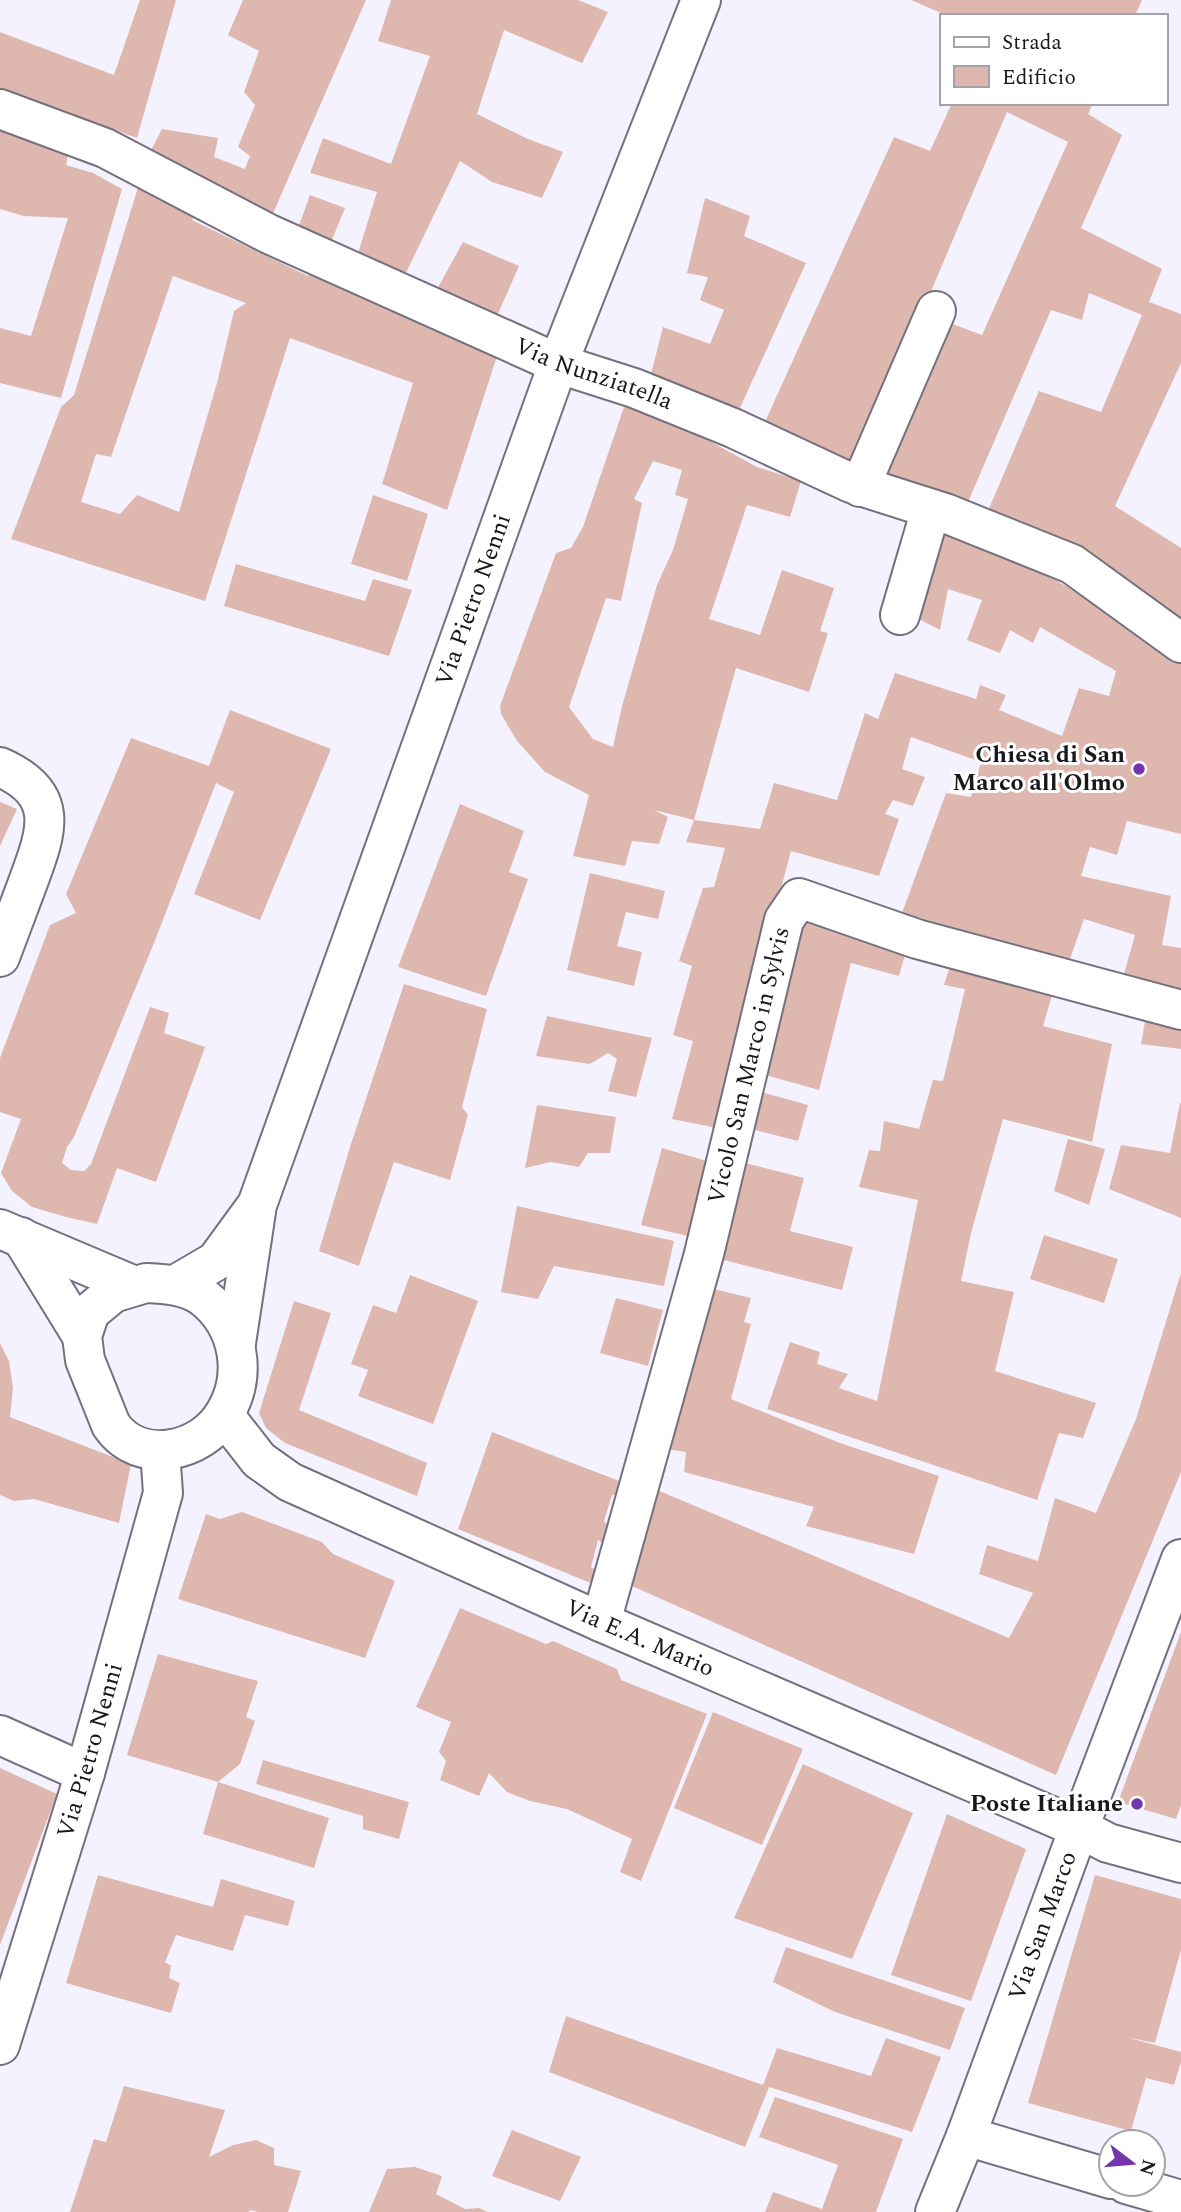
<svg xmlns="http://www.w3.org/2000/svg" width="1181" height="2212" font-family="Spectral,serif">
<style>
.building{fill:#deb8af;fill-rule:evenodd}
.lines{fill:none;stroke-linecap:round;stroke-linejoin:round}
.minor-casing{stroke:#74707e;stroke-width:42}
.tertiary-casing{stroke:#74707e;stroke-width:42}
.secondary-casing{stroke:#74707e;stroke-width:42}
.minor{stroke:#fff;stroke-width:38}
.tertiary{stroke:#fff;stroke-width:38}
.secondary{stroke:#fff;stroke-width:38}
.poi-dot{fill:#7636ab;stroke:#fff;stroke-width:2.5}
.labels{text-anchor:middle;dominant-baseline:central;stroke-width:6;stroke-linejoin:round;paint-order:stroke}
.street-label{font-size:24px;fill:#18171c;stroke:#fff}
.poi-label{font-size:24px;font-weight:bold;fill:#18171c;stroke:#fff;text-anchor:end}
</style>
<rect width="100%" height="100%" fill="#f5f2ff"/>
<!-- building -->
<path class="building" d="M140 0H176L137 138 0 89V32L114 75Z
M243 0H366L271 218 147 158 162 129 218 138 214 157 245 169 250 156 238 147 255 105 244 92 259 51 228 35Z
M391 0H578L608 12 582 63 504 30 477 114 528 139 563 152 542 198 492 182 460 161 402 281 355 263 377 192 310 173 323 138 391 164 430 56 378 41Z
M911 0H1142L1135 16H948Z
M952 103H1093L1088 114 1122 135 1081 228 1162 269 1149 302 1181 314V363L1115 506 1181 548V620L988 511 1039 391 1101 412 1142 315 1089 293 1082 320 1051 310 968 502 880 474 942 320 982 335 1068 142 1007 112 857 466 760 433 894 137 930 151Z
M0 127 68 154 66 165 93 173 122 189 61 398 0 383V328L31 336 68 218 24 216 0 209Z
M140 181 197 208 192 220 308 276 315 267 498 353 447 510 382 484 413 383 290 338 205 601 11 539 61 407 74 395ZM173 276 246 303 234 311 217 383 179 512 137 495 120 514 81 502 96 454 111 457Z
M310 195 345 208 329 247 296 234Z
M705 198 750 216 744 236 806 263 740 408 696 393 651 374 663 327 710 344 724 310 700 300 708 277 687 273Z
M463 242 519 266 497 316 436 291Z
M625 404 697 434 757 467 801 481 790 517 747 505 709 619 760 635 782 570 834 588 820 631 828 633 809 692 736 668 694 820 654 810 668 817 659 844 632 841 625 866 573 856 589 795 545 772 517 741 501 714 500 706 556 553 571 548 583 527ZM653 461 682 470 675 495 688 499 673 550 657 585 622 706 613 747 593 739 569 707 606 598 621 601 642 503 634 499Z
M373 495 428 514 407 581 351 564Z
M932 527 1030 565 1132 625 1181 662V834L1127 821 1117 855 1090 847 1081 876 1171 896 1162 945 1181 948V989L1124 974 1135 935 1084 919 1070 959 902 913 946 793 971 797 981 762 911 737 902 769 925 777 913 806 893 800 885 814 899 819 879 876 791 851 717 1128 672 1119 693 1041 673 1035 692 966 679 961 703 888 714 887 725 848 686 842 694 820 760 829 774 783 837 800 865 713 878 719 895 673 976 699 980 685 1006 695 999 710 1062 736 1079 688 1109 696 1116 671 1040 627 1033 643 1010 630 1000 653 967 640 982 600 948 589 940 630 911 615Z
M236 564 365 601 373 579 412 590 389 656 224 606Z
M230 710 331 749 260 920 194 894 234 792 216 783 154 943 74 1137 67 1147 62 1163 71 1170 84 1171 91 1164 150 1007 169 1013 164 1033 205 1047 156 1182 117 1168 97 1224 66 1217 32 1207 12 1191 1 1173 21 1119 0 1112V1058L50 925 76 913 66 894 131 738 209 766Z
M0 802 17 809 0 846Z
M460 804 524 831 509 872 528 879 486 996 398 967Z
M590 873 665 891 658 919 626 912 617 946 642 952 634 986 567 970Z
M802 916 908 944 899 976 851 963 819 1090 762 1074Z
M953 956 1055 985 1043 1026 1112 1044 1092 1142 1003 1119 971 1233 961 1281 1014 1292 995 1371 1096 1403 1083 1438 1059 1433 1037 1500 767 1409 790 1342 820 1352 817 1364 848 1374 839 1388 877 1401 918 1200 859 1187 869 1150 880 1151 884 1121 919 1129 933 1080 943 1081 965 989 944 985Z
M404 984 487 1009 462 1107 468 1115 450 1180 394 1162 359 1266 319 1251 350 1147Z
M1147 1010 1181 1019V1049L1141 1044Z
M547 1016 652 1038 636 1097 608 1091 617 1059 608 1053 590 1064 536 1056Z
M757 1091 808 1105 798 1141 747 1128Z
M1180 1103H1181V1218L1109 1189 1121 1145 1170 1153Z
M537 1105 616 1117 610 1153H588L579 1167 551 1162 525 1168Z
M1068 1139 1105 1149 1089 1205 1054 1191Z
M662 1148 707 1161 688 1236 641 1225Z
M737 1161 804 1178 790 1231 853 1247 842 1290 712 1257Z
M517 1206 674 1241 664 1286 554 1266 538 1299 501 1292Z
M1044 1235 1118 1259 1104 1303 1030 1279Z
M1181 1273V1472L1056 1775 623 1582 650 1487 1009 1638 1033 1593 979 1574 987 1545 1038 1561 1055 1498 1096 1513 1136 1419Z
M410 1275 478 1301 433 1424 358 1396 368 1370 351 1364 373 1305 396 1313Z
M701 1286 751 1298 744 1322 751 1324 731 1399 840 1443 939 1476 914 1554 806 1526 814 1507 684 1472 686 1452 659 1448Z
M616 1298 663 1310 648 1366 600 1353Z
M294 1301 331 1313 299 1410 427 1463 417 1496 285 1443 266 1428 259 1413Z
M0 1343 9 1361 13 1388 10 1417 131 1464 119 1523 34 1499 14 1501 0 1495Z
M492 1432 622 1482 619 1495H612L604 1521 611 1528 606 1544 598 1540 591 1567 598 1572 593 1584 458 1529Z
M242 1512 322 1542 333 1554 395 1581 365 1658 178 1599 206 1514 220 1519Z
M460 1608 546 1644 553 1641 617 1669 621 1680 707 1714 641 1881 620 1872 632 1839 567 1809 530 1801 507 1792 489 1773 479 1796 440 1780 446 1761 439 1752 451 1722 416 1707Z
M1181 1632V1805L1176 1819 1118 1802Z
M158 1654 258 1681 246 1717 255 1721 240 1764 218 1782 329 1818 314 1868 203 1834 218 1782 127 1755Z
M713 1712 803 1749 762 1845 674 1808Z
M263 1760 409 1802 399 1839 363 1829V1816L256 1784Z
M803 1764 913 1813 852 1959 734 1918Z
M0 1768 57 1794 0 1945Z
M947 1814 1026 1849 971 2001 891 1975Z
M98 1875 213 1907 221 1879 295 1901 288 1926 245 1915 233 1951 176 1935 165 1962 171 1966 169 1978 180 1983 171 2013 66 1983Z
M1095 1875 1181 1899V1950L1155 2043 1126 2037 1181 2052V2062L1174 2085 1146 2078 1131 2131 1028 2103Z
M786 1947 965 2008 950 2050 835 2012 773 1982Z
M566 2016 763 2085 777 2048 871 2076 886 2038 941 2057 912 2132 769 2087 745 2147 549 2072Z
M124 2086 225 2110 209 2157 233 2145 256 2140 274 2148V2165L301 2171 288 2212H259L250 2210 249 2212H70L94 2139 106 2142Z
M775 2097 903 2139 876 2212H765L773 2192 822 2209 838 2165 759 2137Z
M512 2130 581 2157 560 2201 492 2176Z
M415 2167 442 2176 436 2194 465 2209 479 2208 488 2212H369L387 2169Z"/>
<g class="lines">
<!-- minor casing -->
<g class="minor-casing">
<g id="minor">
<path id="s1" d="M0 109 105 148 269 234 559 364 634 388 733 428 851 483 945 513 1072 564 1181 643"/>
<path d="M860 487 936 311"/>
<path d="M900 615 931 509"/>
<path d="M1181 1559 1079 1828 1108 1843 1181 1863"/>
<path id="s2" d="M601 1622 704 1254 784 920 799 898 917 939 1181 1010"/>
<path d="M0 1735 85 1773"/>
<path d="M966 2136 1111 2179"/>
<path d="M1126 2184 1181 2200"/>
</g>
</g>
<!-- tertiary casing -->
<g class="tertiary-casing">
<g id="tertiary">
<path d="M175 1285 216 1261 254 1209"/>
<path id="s3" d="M236 1343 257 1205 561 356 701 0"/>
</g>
</g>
<!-- secondary casing -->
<g class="secondary-casing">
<g id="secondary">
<path d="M0 767C63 795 46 833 27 885 18 909 9 933 0 957"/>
<path d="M0 1229 135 1286"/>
<path d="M21 1237 82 1336"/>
<path d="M146 1283C165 1284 186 1285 203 1297 239 1325 248 1374 225 1413 202 1453 139 1466 111 1425L85 1360 82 1336 90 1312 113 1293Z"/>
<path id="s4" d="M224 1415 259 1460 290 1482 601 1622 1079 1828 966 2136 935 2212"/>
<path id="s5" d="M0 2045 85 1773 163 1493 160 1451"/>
</g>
</g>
<!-- minor -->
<use href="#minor" class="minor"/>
<!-- tertiary -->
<use href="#tertiary" class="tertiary"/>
<!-- secondary -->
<use href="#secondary" class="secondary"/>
</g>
<!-- markers -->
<g class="poi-dot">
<circle cx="1139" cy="769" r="7"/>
<circle cx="1137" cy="1804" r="7"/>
</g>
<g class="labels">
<!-- street labels -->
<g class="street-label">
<text stroke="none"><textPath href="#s1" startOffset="651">Via Nunziatella</textPath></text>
<text stroke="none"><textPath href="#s3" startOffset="782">Via Pietro Nenni</textPath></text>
<text stroke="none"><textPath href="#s2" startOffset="576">Vicolo San Marco in Sylvis</textPath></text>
<text stroke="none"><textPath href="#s4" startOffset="478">Via E.A. Mario</textPath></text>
<text stroke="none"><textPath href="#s5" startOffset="308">Via Pietro Nenni</textPath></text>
<text transform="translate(1043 1926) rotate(-70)">Via San Marco</text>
</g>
<!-- poi labels -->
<g class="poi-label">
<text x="1125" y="755">Chiesa di San<tspan x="1125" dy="28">Marco all'Olmo</tspan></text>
<text x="1123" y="1804">Poste Italiane</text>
</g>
</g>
<!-- legend -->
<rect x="940" y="14" width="228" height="91" fill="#ffffff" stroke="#a3a2a4" stroke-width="2"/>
<rect x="954" y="37" width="35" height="10" fill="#ffffff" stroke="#a3a2a4" stroke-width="2"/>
<text x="1002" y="49" font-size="21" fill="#18171c">Strada</text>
<rect x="954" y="66" width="35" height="21" fill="#deb8af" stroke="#a3a2a4" stroke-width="2"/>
<text x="1002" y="84" font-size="21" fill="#18171c">Edificio</text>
<!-- north arrow -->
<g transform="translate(1132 2163) rotate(106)"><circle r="33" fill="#ffffff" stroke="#a3a2a4" stroke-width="2"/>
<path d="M0-5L12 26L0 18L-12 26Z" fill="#7636ab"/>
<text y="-10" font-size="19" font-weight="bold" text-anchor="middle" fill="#18171c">N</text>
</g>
</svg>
